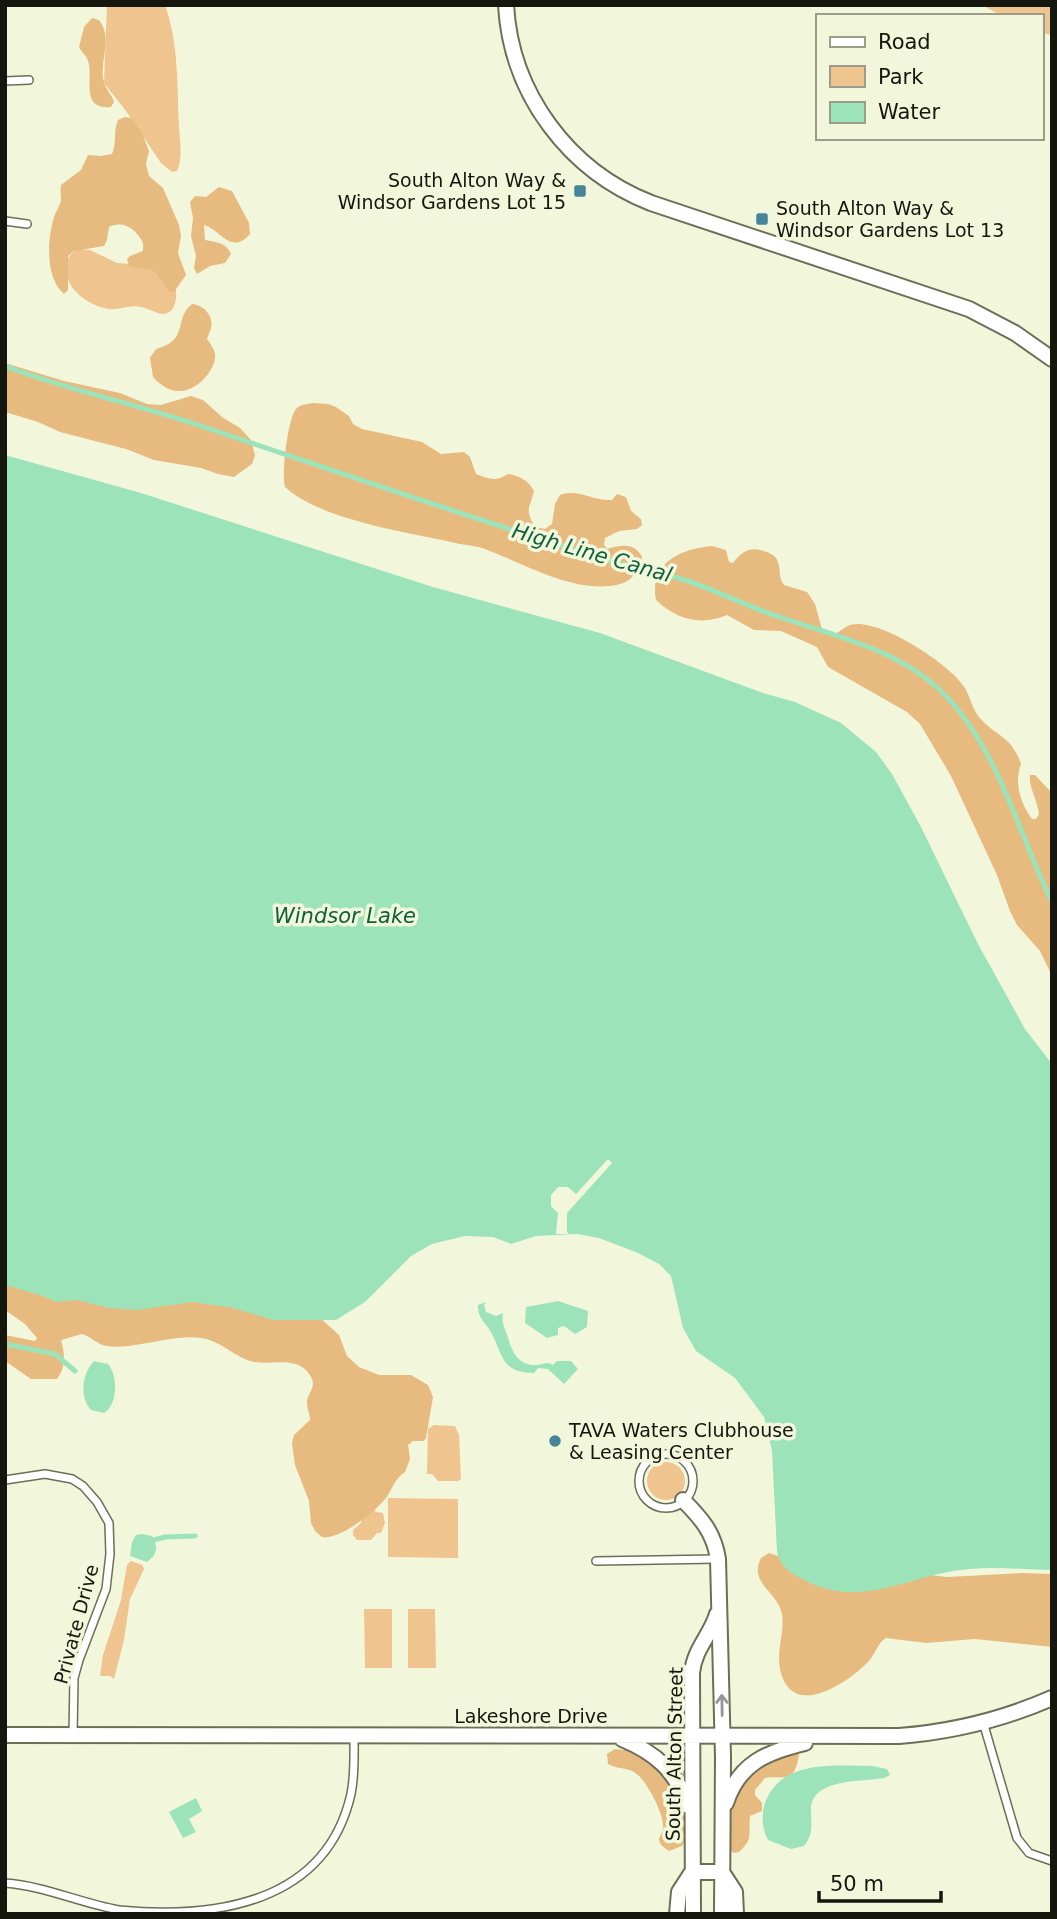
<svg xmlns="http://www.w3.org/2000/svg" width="1057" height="1919" font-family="'DejaVu Sans',sans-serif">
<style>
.green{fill:#efc48f}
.forest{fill:#e7ba7f}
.water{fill:#9de3b9}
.pier{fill:#f2f7dc}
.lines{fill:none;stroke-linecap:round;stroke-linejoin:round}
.stream{stroke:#9de3b9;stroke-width:5}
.service-casing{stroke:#6c6f58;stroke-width:10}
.minor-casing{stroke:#6c6f58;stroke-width:18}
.service{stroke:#fff;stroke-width:7}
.minor{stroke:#fff;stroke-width:14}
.oneway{stroke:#969692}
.poi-dot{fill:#468599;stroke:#f2f7dc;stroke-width:2.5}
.labels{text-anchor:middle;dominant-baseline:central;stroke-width:7;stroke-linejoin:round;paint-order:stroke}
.poi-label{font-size:19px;fill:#15160d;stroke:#f2f7dc;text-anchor:start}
.street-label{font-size:19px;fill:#15160d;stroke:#f2f7dc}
.water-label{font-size:21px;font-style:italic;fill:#0d603b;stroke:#f2f7dc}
</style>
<rect width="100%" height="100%" fill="#f2f7dc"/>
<!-- green -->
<path class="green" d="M107 5H165C179 44 177 86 179 127 180 141 183 158 177 171L172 172 161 163 126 111 104 83Z
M982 5H1052V35L1041 33V16H1002Z
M81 249 90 250 117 263 145 265 175 284C177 294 178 314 162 314 155 313 148 308 141 307 129 304 116 312 104 308 83 303 62 284 67 263 69 254 73 251 81 249Z
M434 1425 455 1426 459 1435 461 1479 458 1481H438L432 1474H427L428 1429Z
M647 1481a19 19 0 1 1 38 0a19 19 0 1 1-38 0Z
M388 1498 458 1499V1558L388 1557Z
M373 1506 376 1512 383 1513 385 1523 381 1533H377L371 1540H357L353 1535V1530L361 1523V1517Z
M131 1561 142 1565 144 1569 130 1599 124 1640 114 1679 110 1676H100L103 1655 121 1600 127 1565Z
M364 1609H392V1668H365Z
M408 1609H435L436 1668H408Z"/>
<!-- forest -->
<path class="forest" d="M92 18 99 20C114 39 98 63 104 82 106 90 112 95 114 102L111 107C79 110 94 77 88 61 87 56 81 52 79 47L84 27Z
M125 117 131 118 142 133 149 151 146 164 149 176 163 188 179 225 181 236 178 253 186 275 174 292H170L156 273 150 269 129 266 127 259 130 256 143 251V243C136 229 124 220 109 227L107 240 104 246 74 251 68 256V290L64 294C46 279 47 242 53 221 54 214 59 208 61 201 61 195 60 190 61 185L81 170 88 155 101 156 112 154C117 143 113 131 118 120Z
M219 187 232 191 249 223 250 234C231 256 220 229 204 225L205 240C215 242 226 242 231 254L225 263 210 266 197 274 194 268 196 256 191 236 193 218 190 202 195 196 206 197Z
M192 304C203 305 214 315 211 328 210 332 208 335 207 339 210 344 214 348 215 354 217 370 195 393 178 391 169 391 159 384 153 377L150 358 156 349C190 340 173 319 192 304Z
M5 363 64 381 120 393 147 404 161 405 191 396 203 400 222 417 240 428 251 440 255 455 252 464 234 477 218 474 201 468 154 460 126 449 60 432 38 422 5 412Z
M313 403 328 404 336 407 349 416 353 424 362 429 422 442 441 454 464 452 470 457 476 474C489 479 496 482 508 474 520 476 528 480 534 491 530 509 524 508 535 527L545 529 552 524 555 504 560 495C577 488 593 501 612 500L617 494 626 497 631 511 641 519 642 525 637 529 619 531 605 538 604 545 607 549C620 545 635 542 642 557 639 569 633 581 620 584 576 596 522 562 482 548 472 545 461 545 451 542 405 532 319 519 285 487 281 475 288 415 297 408 301 404 308 404 313 403Z
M712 546 726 550 729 562 733 563C743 550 751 546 767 552 771 554 774 555 776 558 782 567 777 576 784 585L807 592 815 604 823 633 832 635C839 633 844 627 850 625 877 616 952 665 965 688 970 697 972 708 979 717 996 737 1011 735 1021 764 1014 782 1020 803 1032 819H1036L1039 814C1038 802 1028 785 1030 775H1035L1052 793V976L1040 951 1017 925 1010 911 997 875 951 776 920 724 907 712 828 667 817 647 781 631 754 630 727 615C701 626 677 620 656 600 649 563 680 549 712 546Z
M5 1275 174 1295 318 1316 339 1335 347 1356 359 1367 379 1375H411L428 1385 433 1397 426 1438 424 1441H413L408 1445 410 1459 405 1472C395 1478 393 1488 386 1498 375 1512 340 1540 322 1537L315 1531 311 1523 309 1501 295 1465 292 1443 294 1435 310 1420C310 1414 307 1409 307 1404 306 1394 316 1389 312 1379 301 1355 275 1365 254 1362 235 1358 222 1341 201 1338 169 1334 138 1350 106 1346 97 1344 91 1337 82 1334L61 1340C65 1354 66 1367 57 1379H31L5 1361V1335L35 1341 37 1338 25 1324 5 1310Z
M769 1553 781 1557 947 1577 1021 1573 1052 1574V1647L975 1639 926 1643 886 1638C877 1643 875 1656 867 1663 847 1683 794 1719 781 1673 775 1654 785 1633 782 1614 778 1592 748 1583 761 1558Z
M615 1749 635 1751 654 1758 684 1802 686 1839 682 1846 669 1851C665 1848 659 1845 659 1839 659 1838 663 1830 663 1829 665 1815 647 1783 638 1775 628 1766 618 1770 608 1764L607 1754Z
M793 1751 798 1752 799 1755C794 1785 785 1775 765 1778L755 1790V1795L762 1803V1811L750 1816C748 1835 754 1838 739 1852L734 1853 725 1846 732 1790 773 1754 783 1757Z"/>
<!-- water -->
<path class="water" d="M5 455 141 493 433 587 600 633 763 693 795 702 841 723 876 752 892 774 921 827 978 944 1025 1029 1052 1064V1570C1025 1570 997 1566 970 1569 911 1573 863 1612 802 1579 790 1573 780 1566 777 1552L772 1451 764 1417 735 1378 696 1351 683 1328 671 1276 659 1264 638 1253 599 1238 577 1234 536 1236 511 1244 493 1237 465 1236 432 1244 411 1256 365 1302 336 1320H273L233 1308 193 1302 137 1310 109 1308 77 1300 56 1302 43 1296 5 1285Z
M558 1301 588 1311 587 1327 575 1334 564 1326 558 1328V1335L547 1338 525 1323 526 1307Z
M486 1302 484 1305 486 1312 496 1316 503 1313C501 1325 506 1329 509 1341 513 1354 520 1366 537 1365 545 1364 546 1361 553 1365L557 1361H571L578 1369 564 1384 548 1369 538 1368 534 1373C502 1373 503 1356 492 1334 487 1323 477 1319 478 1305Z
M94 1361 108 1364C118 1375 118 1405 104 1413L91 1410C79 1396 82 1374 94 1361Z
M142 1534 152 1536C158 1547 158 1554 147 1562L130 1556 132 1542 136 1535Z
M872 1766 887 1769 890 1775 884 1778C862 1782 811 1778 811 1810 811 1825 814 1833 804 1846L791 1849 768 1840C762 1829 761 1815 765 1803 781 1759 835 1766 872 1766Z
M196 1798 202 1811 189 1819 196 1832 183 1838 169 1812Z"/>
<!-- pier -->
<path class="pier" d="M608 1159 612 1163 567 1213V1232L569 1234H556L558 1213 551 1206V1195L558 1187H568L576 1194Z"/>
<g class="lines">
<!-- stream -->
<path class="stream" d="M5 366C67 390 132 403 195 424 330 469 464 516 601 558 628 567 657 571 685 580 716 590 745 606 777 616 834 636 899 649 944 694 999 750 1018 833 1052 902
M5 1344 55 1354 75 1371
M154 1540 165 1537 195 1536"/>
<!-- service casing -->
<g class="service-casing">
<path id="service" d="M5 81 29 80
M5 221 27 224
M639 1481a27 27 0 1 1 54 0a27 27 0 1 1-54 0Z
M5 1480 45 1474 72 1479 83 1486 97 1502 109 1523 110 1554 106 1589 79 1660 74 1678 73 1735
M596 1561 717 1559
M983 1722 1017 1838 1029 1853 1052 1861
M5 1883C45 1886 80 1903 119 1910 215 1919 326 1904 351 1794 355 1775 354 1755 354 1736"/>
</g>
<!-- minor casing -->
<g class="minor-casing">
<path id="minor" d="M506 5C511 94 569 171 651 203L969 309 1015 333 1052 359
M683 1500C702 1519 714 1533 718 1559L723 1757 722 1914
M5 1735 899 1736C951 1732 1004 1719 1052 1698
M622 1739C656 1753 676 1771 688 1806
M726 1803C739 1763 767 1752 805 1743
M722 1872 735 1892 736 1914
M677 1914 679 1892 692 1872H722
M693 1914 692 1673C694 1649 711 1635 717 1614"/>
</g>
<!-- service -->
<use href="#service" class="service"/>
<!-- minor -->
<use href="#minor" class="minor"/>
</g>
<!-- one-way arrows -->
<defs><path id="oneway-shaft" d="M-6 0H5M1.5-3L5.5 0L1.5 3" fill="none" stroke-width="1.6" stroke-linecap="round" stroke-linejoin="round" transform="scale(1.75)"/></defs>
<use class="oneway" href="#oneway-shaft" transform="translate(722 1705) rotate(-91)"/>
<!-- markers -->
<g class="poi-dot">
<rect x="573" y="184" width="14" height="14" rx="3.5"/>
<rect x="755" y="212" width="14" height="14" rx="3.5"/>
<circle cx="555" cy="1441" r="7"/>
</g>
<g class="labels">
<!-- poi labels -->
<g class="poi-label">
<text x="566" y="180" text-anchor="end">South Alton Way &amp;<tspan x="566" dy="22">Windsor Gardens Lot 15</tspan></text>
<text x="776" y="208">South Alton Way &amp;<tspan x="776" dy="22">Windsor Gardens Lot 13</tspan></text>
<text x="569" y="1430">TAVA Waters Clubhouse<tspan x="569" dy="22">&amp; Leasing Center</tspan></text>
</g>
<!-- street labels -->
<g class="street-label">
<text transform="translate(76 1624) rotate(-75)">Private Drive</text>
<text x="531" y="1716">Lakeshore Drive</text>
<text transform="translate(674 1754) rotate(-89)">South Alton Street</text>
</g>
<!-- water labels -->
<g class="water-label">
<text transform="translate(592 553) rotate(16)">High Line Canal</text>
<text x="345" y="916">Windsor Lake</text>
</g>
</g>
<!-- border -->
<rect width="1057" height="1919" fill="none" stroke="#15160d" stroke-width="14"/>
<!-- legend -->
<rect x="816" y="14" width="228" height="126" fill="#f2f7dc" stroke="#9a9d89" stroke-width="2"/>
<rect x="830" y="37" width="35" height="10" fill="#ffffff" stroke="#9a9d89" stroke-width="2"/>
<text x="878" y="49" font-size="21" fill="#15160d">Road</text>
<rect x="830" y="66" width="35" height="21" fill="#efc48f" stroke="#9a9d89" stroke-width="2"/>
<text x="878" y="84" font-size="21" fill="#15160d">Park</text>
<rect x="830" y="102" width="35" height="21" fill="#9de3b9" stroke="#9a9d89" stroke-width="2"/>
<text x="878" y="119" font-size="21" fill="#15160d">Water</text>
<!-- scale -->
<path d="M819 1891v10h122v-10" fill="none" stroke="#15160d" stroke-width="3.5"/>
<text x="830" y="1891" font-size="21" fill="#15160d" stroke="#f2f7dc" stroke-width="5" paint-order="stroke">50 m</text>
</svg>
